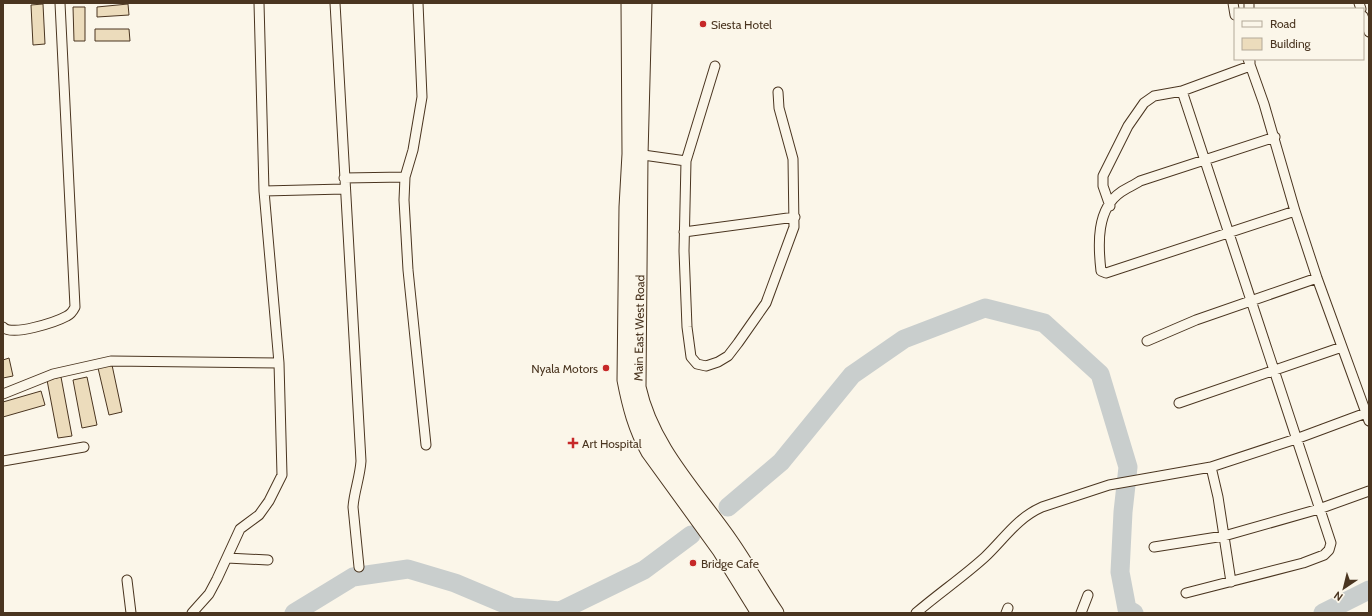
<svg xmlns="http://www.w3.org/2000/svg" width="1372" height="616" font-family="Cabin,sans-serif">
<style>
.lines{fill:none;stroke-linecap:round;stroke-linejoin:round}
.river{stroke:#c9cecd;stroke-width:19}
.building{fill:#ecdcbc;stroke:#4a3520}
.street-casing{stroke:#4a3520;stroke-width:11}
.primary-casing{stroke:#4a3520;stroke-width:17}
.street{stroke:#fbf6e9;stroke-width:9}
.primary{stroke:#fbf6e9;stroke-width:15}
.poi-dot{fill:#c62828;stroke:#fbf6e9;stroke-width:1.5}
.labels{text-anchor:middle;dominant-baseline:central;stroke-width:3;stroke-linejoin:round;paint-order:stroke}
.poi-label{font-size:12px;fill:#4a3520;stroke:#fbf6e9;text-anchor:start}
.street-label{font-size:12px;fill:#4a3520;stroke:#fbf6e9}
</style>
<rect width="100%" height="100%" fill="#fbf6e9"/>
<g class="lines">
<!-- river -->
<path class="river" d="M728 507 781 462 852 375 904 339 985 308 1044 323 1100 374 1128 467 1123 512 1120 572 1127 609 1134 613
M294 613 353 577 408 569 455 583 512 607 560 611 644 570 691 535
M1323 613 1369 590"/>
</g>
<!-- building -->
<path class="building" d="M43 4 45 44 33 45 31 5Z
M128 4 129 15 97 17V7Z
M73 7H85V41H74Z
M95 29H129L130 41H95Z
M9 358 13 376 3 378V360Z
M112 365 122 412 109 415 98 368Z
M61 377 72 436 58 438 47 380Z
M87 377 97 425 82 428 73 380Z
M41 391 45 405 3 417V402Z"/>
<g class="lines">
<!-- street casing -->
<g class="street-casing">
<path id="street" d="M335 3 361 461C360 477 354 492 353 507L359 567
M418 3 422 97 413 150 405 177 404 200 408 270 426 445
M1233 3 1235 15
M1249 3V9
M1359 3 1361 9
M1363 16 1369 32
M1248 59 1264 104 1295 211 1317 278 1369 421
M715 66 686 161 684 251 687 327 691 357 697 364 706 366 718 362 728 356 738 343 766 303 794 227 793 159 779 108 778 92
M1182 91 1331 543 1329 550 1324 555 1303 563 1186 593
M1275 137 1140 181C1134 185 1127 188 1121 192 1096 209 1098 245 1101 271L1106 273 1295 211
M636 154 686 161
M344 178 405 177
M264 191 344 189
M1110 206 1103 186V176L1128 126 1144 103 1154 96 1182 91 1250 66V61
M684 232 795 217
M3 327C11 337 56 322 67 316 71 314 73 311 75 307L60 3
M1147 341 1196 320 1317 278
M3 394 53 374 111 361 279 363
M1179 403 1342 347
M3 461 84 447
M1211 467 1218 497 1231 582
M1154 547 1224 536 1319 509 1369 491
M227 558 268 560
M127 580 131 613
M192 613 209 594 217 579 240 529 259 515 269 501 282 475 279 363 264 191 259 3
M916 613C938 594 963 577 985 557 1004 539 1017 518 1042 507L1109 485 1211 467 1296 439 1366 413
M1006 613 1008 608
M1081 613 1088 595"/>
</g>
<!-- primary casing -->
<g class="primary-casing">
<path id="primary" d="M629 3 630 154 627 207 625 380C630 406 636 429 649 452L720 550 759 613
M644 3 640 155 638 387C651 447 696 492 730 541 746 564 760 589 776 613"/>
</g>
<!-- street -->
<use href="#street" class="street"/>
<!-- primary -->
<use href="#primary" class="primary"/>
</g>
<!-- markers -->
<g class="poi-dot">
<circle cx="703" cy="24" r="4"/>
<circle cx="606" cy="368" r="4"/>
<path d="M571 437h4v4h4v4h-4v4h-4v-4h-4v-4h4z"/>
<circle cx="693" cy="563" r="4"/>
</g>
<g class="labels">
<!-- poi labels -->
<g class="poi-label">
<text x="711" y="24">Siesta Hotel</text>
<text x="598" y="368" text-anchor="end">Nyala Motors</text>
<text x="582" y="443">Art Hospital</text>
<text x="701" y="563">Bridge Cafe</text>
</g>
<!-- street labels -->
<g class="street-label">
<text transform="translate(639 328) rotate(-89)">Main East West Road</text>
</g>
</g>
<!-- border -->
<rect width="1372" height="616" fill="none" stroke="#4a3520" stroke-width="8"/>
<!-- legend -->
<rect x="1234" y="8" width="130" height="52" fill="#fbf6e9" stroke="#b4a999"/>
<rect x="1242" y="21" width="20" height="6" fill="#fbf6e9" stroke="#b4a999"/>
<text x="1270" y="28" font-size="12" fill="#4a3520">Road</text>
<rect x="1242" y="38" width="20" height="12" fill="#ecdcbc" stroke="#b4a999"/>
<text x="1270" y="48" font-size="12" fill="#4a3520">Building</text>
<!-- north arrow -->
<g transform="translate(1344 588) rotate(215)" stroke="#fbf6e9" stroke-width="3" paint-order="stroke">
<path d="M0-3L7 15L0 10L-7 15Z" fill="#4a3520"/>
<text y="-6" font-size="11" font-weight="bold" text-anchor="middle" fill="#4a3520">N</text>
</g>
</svg>
